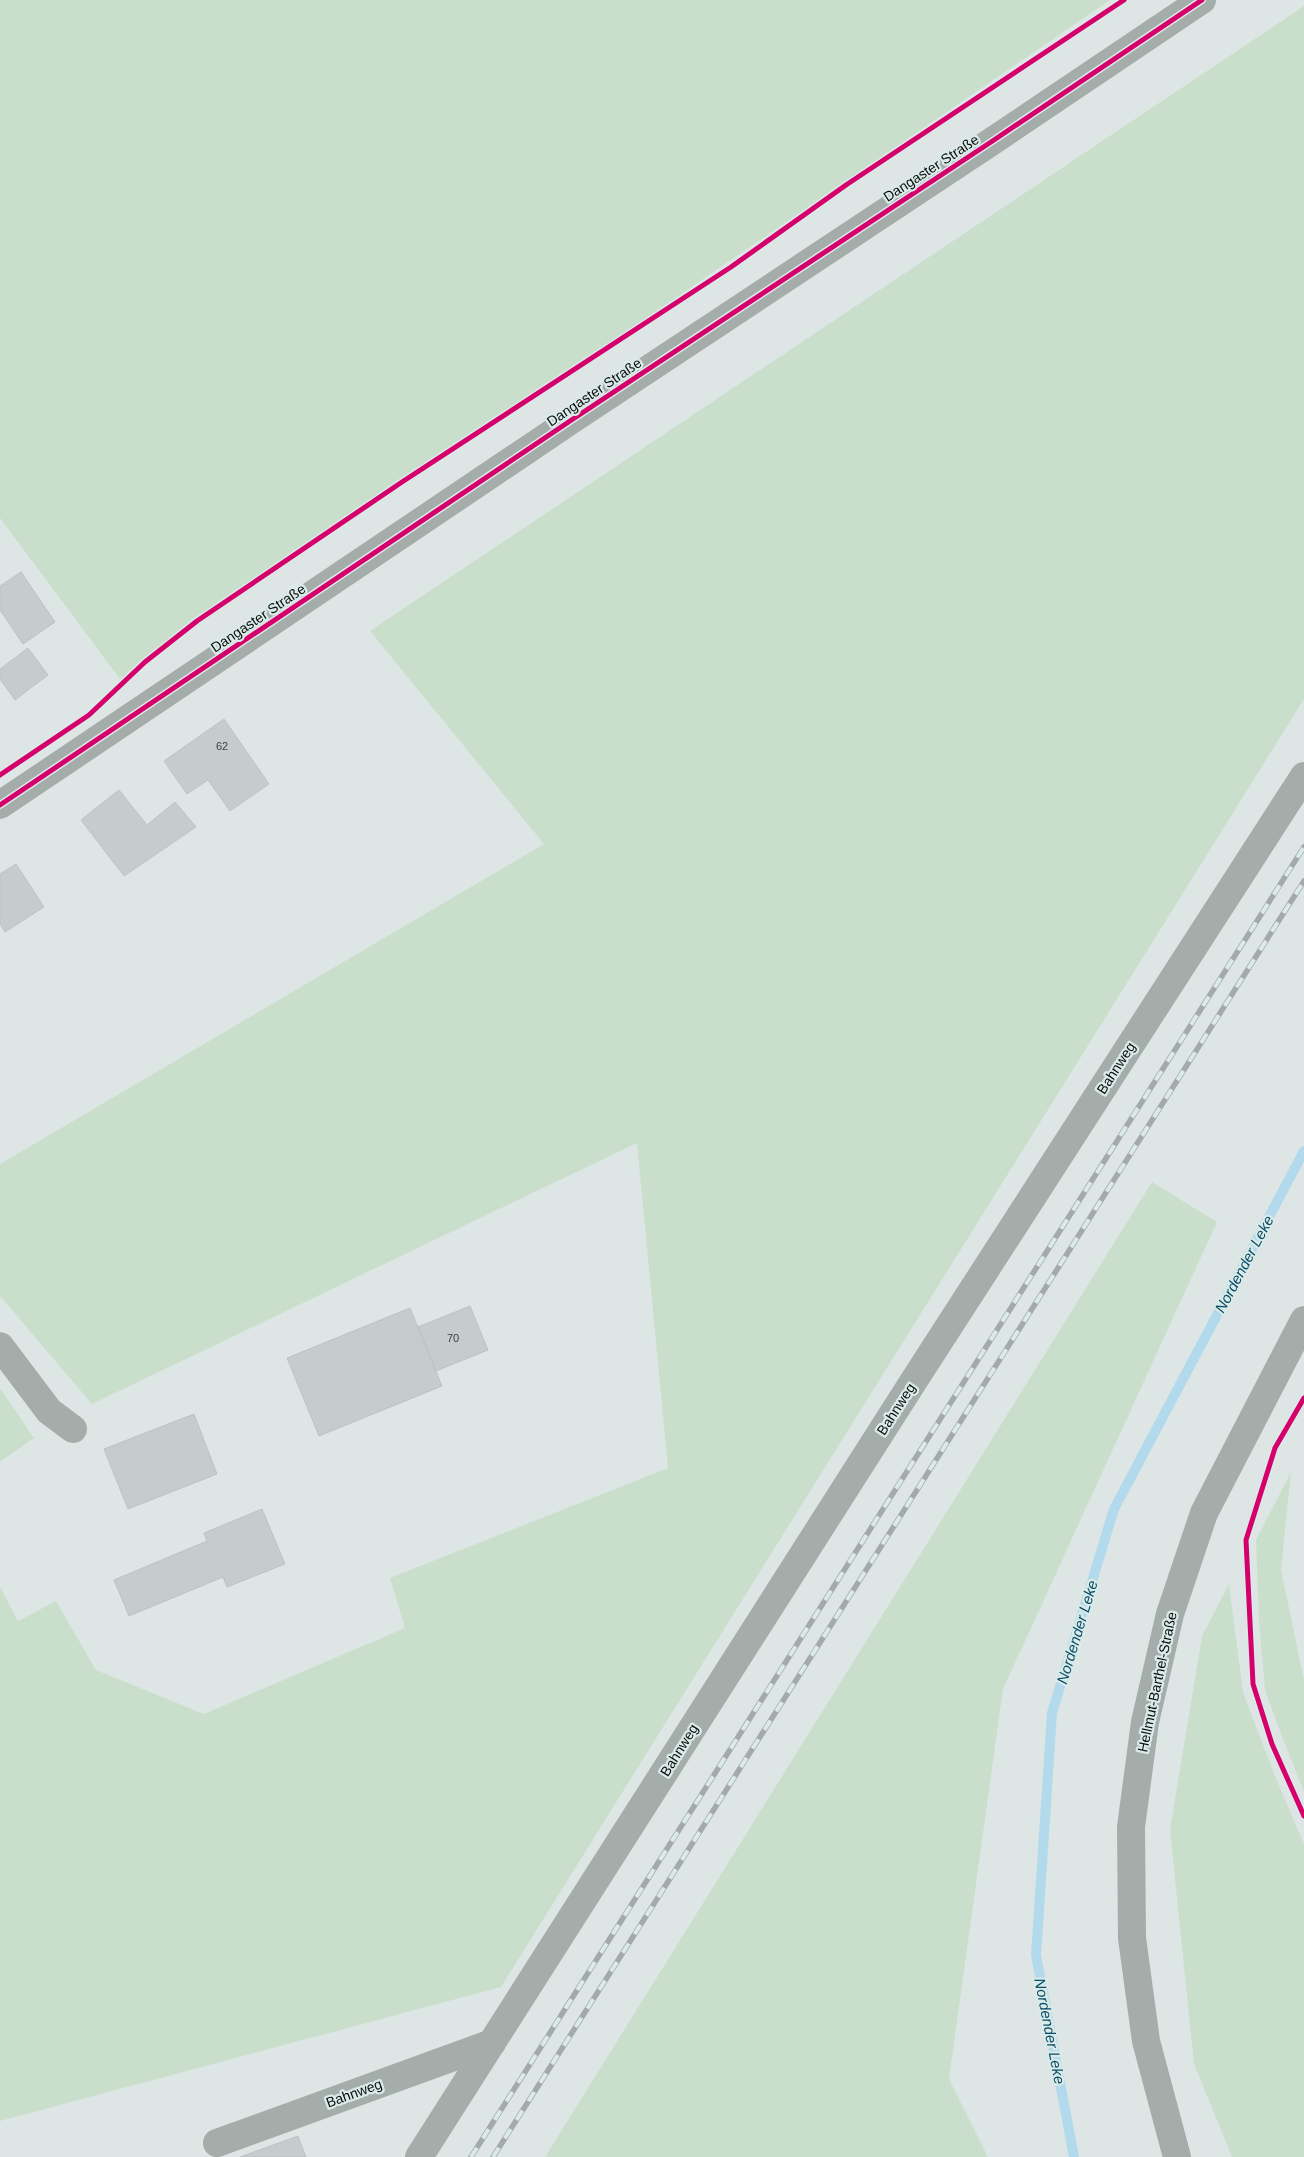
<svg xmlns="http://www.w3.org/2000/svg" width="1304" height="2157" font-family="Arial,sans-serif">
<style>
.green{fill:#c9dfcc}
.lines{fill:none;stroke-linecap:round;stroke-linejoin:round}
.stream{stroke:#b3d9ed;stroke-width:10}
.building{fill:#c6cccc;stroke:#bcc3c3}
.minor{stroke:#a5adaa;stroke-width:28}
.rail-casing{stroke:#a4aaa9;stroke-width:5.5}
.rail{stroke:#daeae8;stroke-width:4;stroke-dasharray:11;stroke-linecap:butt}
.cycleway-casing{stroke:#daeae8;stroke-width:8}
.cycleway{stroke:#d6006c;stroke-width:5}
.labels{text-anchor:middle;dominant-baseline:central;stroke-width:4.5;stroke-linejoin:round;paint-order:stroke}
.number-label{font-size:11px;fill:#3a403f}
.street-label{font-size:14px;fill:#080d0c;stroke:#daeae8}
.water-label{font-size:15px;font-style:italic;fill:#084c67;stroke:#daeae8}
</style>
<rect width="100%" height="100%" fill="#dee6e5"/>
<!-- green -->
<path class="green" d="M0 0H1110L120 679 0 518Z
M1304 6V699L501 1987 0 2121V1587L18 1621 56 1601 96 1670 204 1714 405 1628 390 1578 668 1468 637 1143 92 1404 0 1296V1164L544 844 370 631Z
M1152 1182 1217 1222 1003 1689 949 2079 988 2157H545Z
M0 1388 34 1438 0 1462Z
M1291 1472 1281 1570 1304 1680V1792L1281 1734 1265 1690 1259 1622 1256 1540Z
M1229 1584 1243 1692 1275 1776 1304 1844V2157H1232L1194 2064 1170 1830 1202 1636Z"/>
<g class="lines">
<!-- stream -->
<path class="stream" d="M1074 2157 1036 1955 1052 1713 1114 1509 1304 1151"/>
</g>
<!-- building -->
<path class="building" d="M21 572 55 622 23 644 0 610V586Z
M28 648 48 675 15 700 0 679V669Z
M224 719 269 784 230 811 208 780 187 794 164 761Z
M119 790 147 825 175 802 196 827 124 876 81 820Z
M16 864 44 907 5 932 0 924V874Z
M470 1306 488 1350 436 1371 418 1327Z
M410 1308 442 1386 319 1436 287 1358Z
M194 1414 217 1474 128 1509 104 1449Z
M262 1509 285 1564 227 1587 223 1577 129 1616 114 1580 207 1541 204 1533Z
M298 2136 306 2157H240Z"/>
<g class="lines">
<!-- minor -->
<path class="minor" d="M0 805 573 419 994 140 1202 0
M0 1346 49 1411 73 1429
M217 2143 492 2043
M419 2157 913 1382 1304 776
M1177 2157 1146 2041 1132 1938 1131 1827 1145 1722 1170 1614 1204 1513 1304 1320"/>
<!-- rail casing -->
<g class="rail-casing">
<path id="rail" d="M471 2157 1304 847
M493 2157 1304 881"/>
</g>
<!-- rail -->
<use href="#rail" class="rail"/>
<!-- cycleway casing -->
<g class="cycleway-casing">
<path id="cycleway" d="M0 775 89 715 145 662 197 621 402 482 731 267 846 185 1124 0
M0 805 573 419 994 140 1202 0
M1304 1398 1275 1448 1246 1540 1253 1684 1272 1744 1304 1816"/>
</g>
<!-- cycleway -->
<use href="#cycleway" class="cycleway"/>
</g>
<g class="labels">
<!-- number labels -->
<g class="number-label">
<text x="222" y="746">62</text>
<text x="453" y="1338">70</text>
</g>
<!-- street labels -->
<g class="street-label">
<text transform="translate(931 168) rotate(-33)">Dangaster Straße</text>
<text transform="translate(594 392) rotate(-34)">Dangaster Straße</text>
<text transform="translate(258 618) rotate(-34)">Dangaster Straße</text>
<text transform="translate(1116 1068) rotate(-57)">Bahnweg</text>
<text transform="translate(896 1409) rotate(-57)">Bahnweg</text>
<text transform="translate(1157 1682) rotate(-78)">Hellmut-Barthel-Straße</text>
<text transform="translate(679 1750) rotate(-58)">Bahnweg</text>
<text transform="translate(354 2093) rotate(-20)">Bahnweg</text>
</g>
<!-- water labels -->
<g class="water-label">
<text transform="translate(1244 1264) rotate(-62)">Nordender Leke</text>
<text transform="translate(1077 1632) rotate(-73)">Nordender Leke</text>
<text transform="translate(1050 2031) rotate(79)">Nordender Leke</text>
</g>
</g>
</svg>
